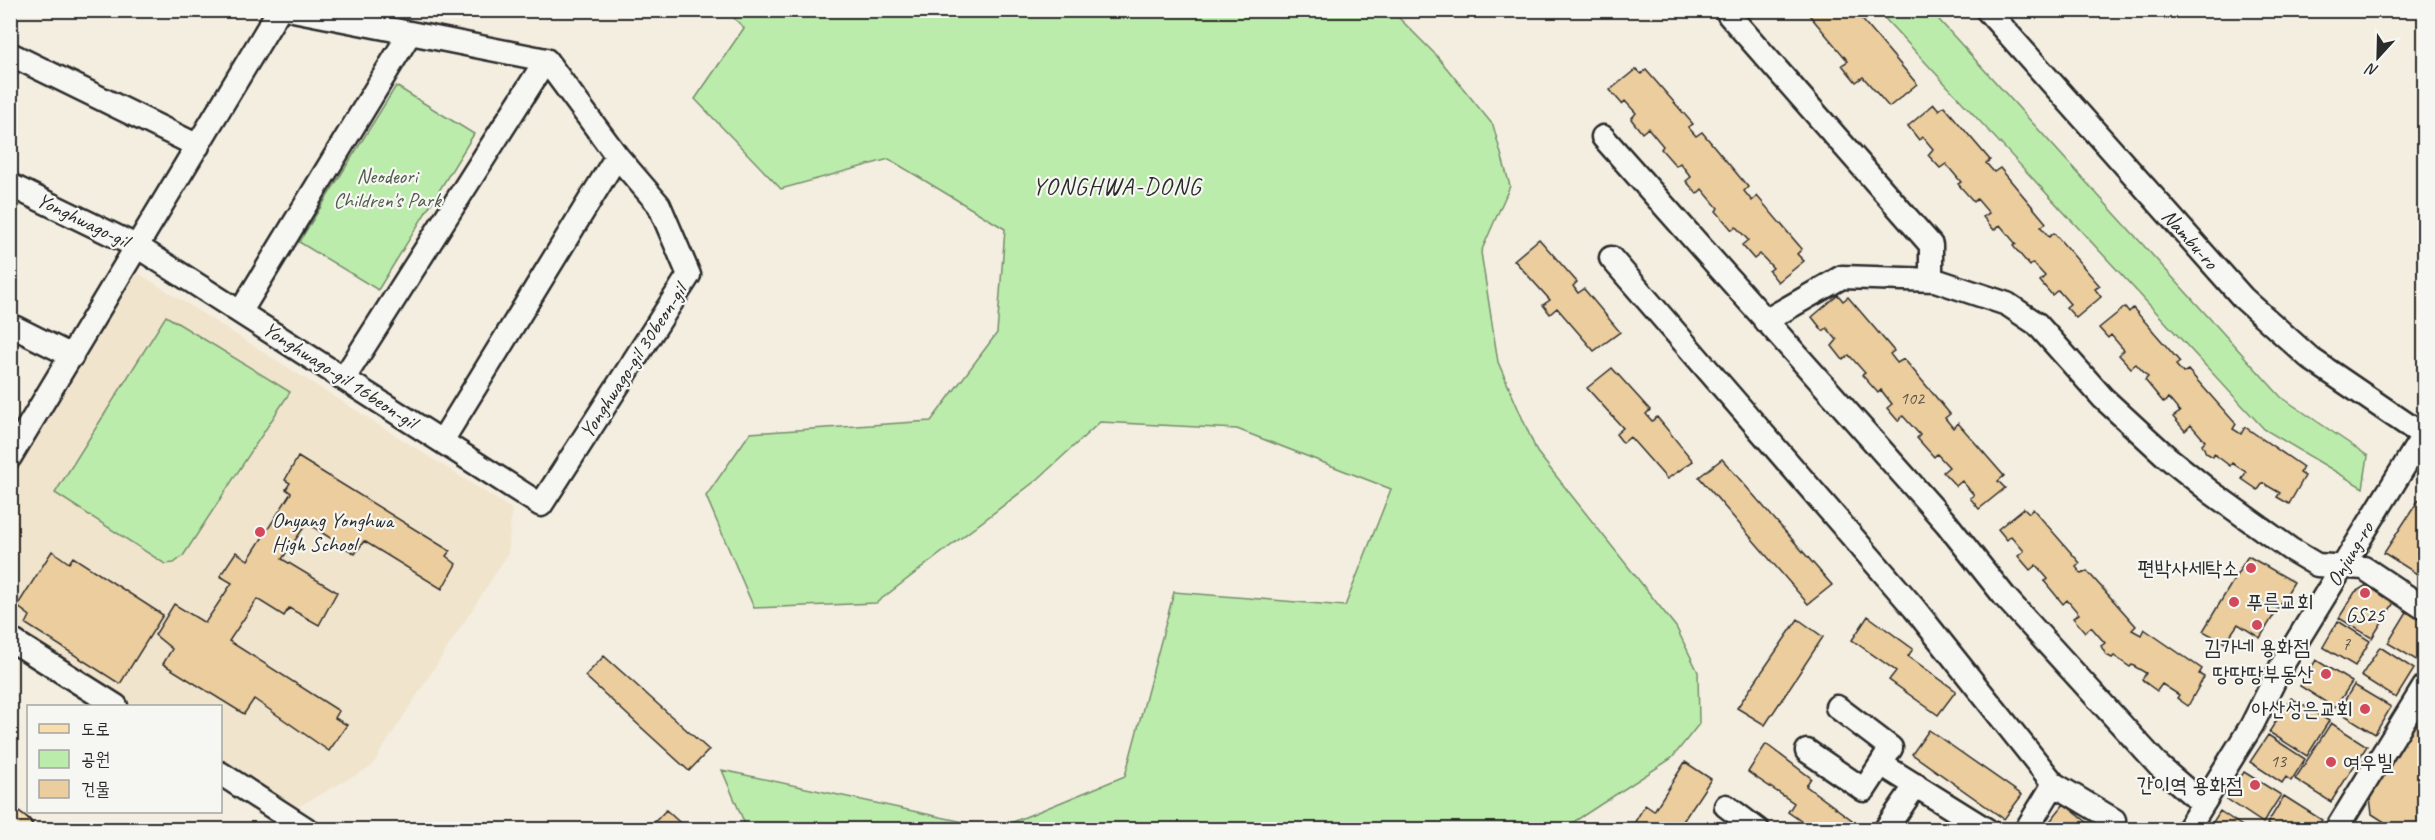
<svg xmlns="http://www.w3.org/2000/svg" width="2435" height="840" font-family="Caveat,'Poor Story',sans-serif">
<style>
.built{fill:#f1e4cd}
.green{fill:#bcecab;stroke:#748c6b;stroke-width:1.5}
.building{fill:#ebcd9e;stroke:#2b2b2b;stroke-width:1.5}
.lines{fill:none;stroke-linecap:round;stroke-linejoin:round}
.minor-casing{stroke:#2b2b2b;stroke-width:27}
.major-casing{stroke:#2b2b2b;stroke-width:33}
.minor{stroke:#f6f6f2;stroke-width:22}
.major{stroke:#f9ddab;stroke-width:28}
.poi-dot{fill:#d1495b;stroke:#f6f6f2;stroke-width:2}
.labels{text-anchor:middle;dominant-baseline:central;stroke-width:4.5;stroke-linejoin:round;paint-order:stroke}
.number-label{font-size:18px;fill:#5b5448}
.park-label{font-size:21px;fill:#4f5b4b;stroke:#f6f6f2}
.street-label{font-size:21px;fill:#2b2b2b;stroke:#f6f6f2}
.poi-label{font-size:21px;fill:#2b2b2b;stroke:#f6f6f2;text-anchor:end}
.quarter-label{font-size:24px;letter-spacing:1.5px;fill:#2b2b2b;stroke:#f6f6f2}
</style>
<rect width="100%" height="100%" fill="#f4eee1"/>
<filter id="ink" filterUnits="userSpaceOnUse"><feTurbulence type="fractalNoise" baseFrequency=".0167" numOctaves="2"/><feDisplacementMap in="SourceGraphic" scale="12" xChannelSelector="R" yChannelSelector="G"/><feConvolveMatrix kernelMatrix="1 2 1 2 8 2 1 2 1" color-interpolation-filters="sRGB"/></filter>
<g filter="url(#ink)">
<!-- built -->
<path class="built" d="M126 274H140L512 509 508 554 371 767 290 811 221 766 220 706H127L11 632V471Z"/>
<!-- green -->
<path class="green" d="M727 11H1392L1436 55 1493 125 1510 186 1481 252 1498 362 1537 452 1676 627 1698 672 1699 724 1672 758 1563 829H747L722 770 996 829 1125 776 1174 592 1345 606 1391 489 1237 429 1100 422 1038 479 876 603 754 608 706 496 750 433 931 421 997 333 1005 229 889 159 781 189 695 99 744 28Z
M1878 11H1931L2281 397 2368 456 2363 488 2264 429Z
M396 86 474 134 378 290 299 242Z
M166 316 290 392 183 556 174 563 165 564 55 493Z"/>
<!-- building -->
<path class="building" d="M1805 10H1854L1917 84 1889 107 1863 77 1856 82 1842 65 1848 61Z
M1636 69 1641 74 1646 70 1693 124 1688 127 1696 136 1702 132 1748 187 1744 191 1752 201 1757 196 1802 249 1797 254 1804 261 1778 282 1769 271 1773 268 1760 254 1754 259 1742 245 1748 240 1736 227 1732 230 1716 211 1718 208 1702 189 1697 194 1686 181 1691 177 1680 163 1676 166 1661 149 1663 146 1648 128 1642 133 1631 119 1636 113 1625 101 1622 104 1610 90Z
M1934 104 1939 110 1944 106 1990 160 1986 163 1994 172 2000 168 2046 223 2041 227 2049 237 2054 233 2100 286 2095 289 2101 297 2076 318 2066 307 2070 304 2058 290 2052 295 2040 281 2045 276 2033 263 2030 266 2013 246 2016 244 2000 225 1994 230 1983 217 1989 213 1977 199 1974 202 1958 184 1961 182 1946 164 1940 168 1928 155 1933 149 1923 137 1919 140 1908 126Z
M1539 239 1577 282 1573 286 1578 293 1584 289 1620 332 1594 351 1557 308 1550 314 1543 305 1550 300 1514 260Z
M1838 295 1843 301 1848 297 1894 351 1890 354 1897 363 1904 359 1950 414 1945 418 1953 428 1958 423 2004 476 1998 481 2005 488 1979 509 1970 498 1974 495 1962 481 1956 486 1943 472 1949 467 1937 454 1934 457 1917 438 1920 435 1903 416 1898 421 1887 408 1892 404 1881 390 1878 393 1862 375 1865 373 1849 355 1843 360 1832 346 1837 340 1827 328 1823 331 1812 317Z
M2125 307 2129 312 2133 308 2180 362 2176 365 2183 373 2188 370 2236 424 2233 429 2241 434 2245 427 2303 467 2300 473 2305 476 2289 504 2277 497 2280 493 2263 483 2258 490 2242 479 2246 472 2232 463 2230 466 2214 454 2213 457 2206 453 2202 444 2205 441 2191 425 2185 431 2173 417 2180 412 2168 398 2164 403 2145 380 2148 377 2136 364 2131 368 2119 355 2124 350 2111 335 2108 338 2099 328Z
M1612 368 1650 410 1646 414 1652 421 1657 417 1693 461 1667 479 1630 437 1623 443 1616 434 1623 428 1587 388Z
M298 457 450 551 446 556 456 564 442 589 364 541 355 554 307 523 282 559 337 592 319 625 289 608 284 616 257 599 229 641 339 711 335 718 347 725 329 751 254 699 244 714 163 664 172 649 155 635 174 604 205 623 232 583 220 576 236 552 248 560 291 493 286 489 290 483 285 480Z
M1722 459 1832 585 1808 604 1699 477Z
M2424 499V562L2417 574 2384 553 2418 501Z
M2024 508 2029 513 2033 509 2080 563 2076 567 2082 574 2087 571 2136 626 2132 630 2141 635 2144 629 2202 669 2199 674 2204 677 2188 706 2177 698 2179 695 2162 684 2157 691 2142 680 2146 673 2132 665 2130 667 2114 656 2112 658 2106 655 2101 646 2105 643 2091 627 2085 632 2073 618 2079 614 2067 600 2063 604 2044 581 2048 579 2036 565 2030 570 2018 556 2024 551 2011 536 2007 540 1998 529Z
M52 551 69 563 73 557 163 615 120 684 26 624 30 616 17 606Z
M2248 556 2294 582 2260 638 2238 624 2225 643 2203 631Z
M2365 586H2370L2395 601 2372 638 2339 618 2355 592Z
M2408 610 2424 620V650L2418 661 2388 643Z
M1868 616 1913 649 1908 656 1956 691 1938 715 1889 680 1896 671 1852 640Z
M1798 619 1823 637 1765 725 1737 708Z
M2338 621 2370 641 2355 666 2323 647Z
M2380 647 2414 669 2396 698 2361 676Z
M604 656 709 750 689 771 585 676Z
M2316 660 2352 682 2335 708 2300 686Z
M2354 685 2391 707 2375 734 2338 711Z
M2291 698 2329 721 2307 756 2269 732Z
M2424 711V830H2397L2372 814 2370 798Z
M2331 723 2367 746 2331 802 2295 779Z
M1929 730 2022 795 2004 819 1912 754Z
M2268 735 2305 759 2291 781 2286 777 2282 783 2250 762Z
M1766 744 1811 778 1806 786 1852 820 1845 830H1814L1788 812 1794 803 1748 772Z
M1685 762 1711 779 1678 829 1672 825 1669 830H1630L1645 805 1654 811Z
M2244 772 2281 795 2263 823 2227 799Z
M2284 796 2322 820 2316 830H2276L2267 824Z
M2064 804 2097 830H2043Z
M666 810 688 830H647Z
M2220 811 2248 830H2208Z"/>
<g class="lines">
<!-- minor casing -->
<g class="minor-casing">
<path id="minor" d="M293 10 410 33
M1987 10 2243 298 2311 359 2424 436
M1729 15 1931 245V280
M10 54 198 146
M1603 137 1947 524 2005 597 2160 767 2203 804
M10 185 138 247 541 505 689 275 659 205 617 156 442 441
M1611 258 1914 608 2054 784 2026 830
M241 311 410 33 546 60 617 156
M1765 321 1842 277 1935 280 2007 304 2037 324 2103 398 2167 457 2212 493 2290 549 2317 565 2364 568 2424 608
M10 325 72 356
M344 378 546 60
M10 457 279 10
M10 639 116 706
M1837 707 1891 748 1881 764
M1807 751 1864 790 1881 764 1987 830
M220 773 308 830
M2054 784 2114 820
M1726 806 1758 830
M1885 830 1916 785
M2187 830 2252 725 2281 667 2424 434
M2336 830 2424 687"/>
</g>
<!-- major casing -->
<g class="major-casing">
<path id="major" d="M10 824 18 830"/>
</g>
<!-- minor -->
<use href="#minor" class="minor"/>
<!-- major -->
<use href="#major" class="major"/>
</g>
</g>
<!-- markers -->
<g class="poi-dot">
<circle cx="260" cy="532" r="6"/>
<circle cx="2251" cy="568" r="6"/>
<circle cx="2365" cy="593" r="6"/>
<circle cx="2234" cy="602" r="6"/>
<circle cx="2257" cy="625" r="6"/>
<circle cx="2326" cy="674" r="6"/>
<circle cx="2365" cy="709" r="6"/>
<circle cx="2331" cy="762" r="6"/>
<circle cx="2255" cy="785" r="6"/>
</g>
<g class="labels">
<!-- number labels -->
<g class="number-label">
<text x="1912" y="398">102</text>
<text x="2346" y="644">7</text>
<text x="2278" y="761">13</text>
</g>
<!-- park labels -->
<g class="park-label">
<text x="387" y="176">Neodeori<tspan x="387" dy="24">Children's Park</tspan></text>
</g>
<!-- street labels -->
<g class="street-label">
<text transform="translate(83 220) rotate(26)">Yonghwago-gil</text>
<text transform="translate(2190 239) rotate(48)">Nambu-ro</text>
<text transform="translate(633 361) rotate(-57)">Yonghwago-gil 30beon-gil</text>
<text transform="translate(340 375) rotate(33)">Yonghwago-gil 16beon-gil</text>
<text transform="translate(2350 554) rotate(-59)">Onjung-ro</text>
</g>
<!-- poi labels -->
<g class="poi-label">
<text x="272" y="520" text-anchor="start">Onyang Yonghwa<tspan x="272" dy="24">High School</tspan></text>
<text x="2239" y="568">편박사세탁소</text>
<text x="2246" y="602" text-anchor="start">푸른교회</text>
<text x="2365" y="615" text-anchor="middle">GS25</text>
<text x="2257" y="647" text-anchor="middle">김가네 용화점</text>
<text x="2314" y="674">땅땅땅부동산</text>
<text x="2353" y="709">아산성은교회</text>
<text x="2343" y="762" text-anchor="start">여우빌</text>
<text x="2243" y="785">간이역 용화점</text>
</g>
<!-- quarter labels -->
<g class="quarter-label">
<text x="1117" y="186">YONGHWA-DONG</text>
</g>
</g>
<!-- margin -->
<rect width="2435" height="840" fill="none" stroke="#f6f6f2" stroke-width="36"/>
<rect x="18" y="18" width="2399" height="804" fill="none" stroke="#2b2b2b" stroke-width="2" filter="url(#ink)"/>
<!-- legend -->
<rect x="27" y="705" width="195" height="108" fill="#f6f6f2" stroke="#a5a5a2" stroke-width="1.5"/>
<rect x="39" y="724" width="30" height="9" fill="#f9ddab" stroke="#a5a5a2" stroke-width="1.5"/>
<text x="81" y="735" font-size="18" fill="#2b2b2b">도로</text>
<rect x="39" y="750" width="30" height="18" fill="#bcecab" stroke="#a5a5a2" stroke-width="1.5"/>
<text x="81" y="765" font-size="18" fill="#2b2b2b">공원</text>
<rect x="39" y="780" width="30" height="18" fill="#ebcd9e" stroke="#a5a5a2" stroke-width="1.5"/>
<text x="81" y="795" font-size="18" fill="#2b2b2b">건물</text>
<!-- north arrow -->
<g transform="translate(2378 57) rotate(202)" stroke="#f6f6f2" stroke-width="4.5" paint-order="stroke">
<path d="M0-4.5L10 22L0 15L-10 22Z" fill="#2b2b2b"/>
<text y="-9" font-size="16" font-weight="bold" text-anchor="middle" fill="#2b2b2b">N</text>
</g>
</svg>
